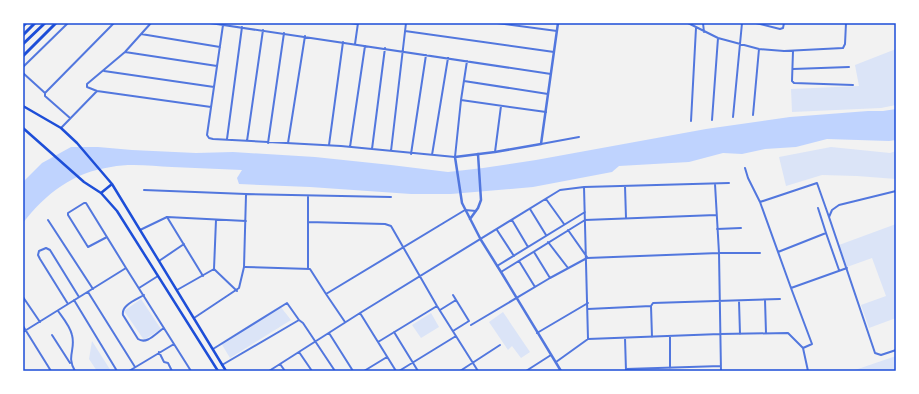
<svg xmlns="http://www.w3.org/2000/svg" width="919" height="394" font-family="Figtree,sans-serif">
<style>
.green{fill:#dbe4f7}
.water{fill:#bfd3fe}
.lines{fill:none;stroke-linecap:round;stroke-linejoin:round}
.minor{stroke:#5277de;stroke-width:2}
.tertiary{stroke:#5277de;stroke-width:2.5}
.secondary{stroke:#1d4ed8;stroke-width:2.5}
.primary{stroke:#1d4ed8;stroke-width:3}
.neatline{fill:none;stroke:#1d4ed8;stroke-width:1.5}
</style>
<rect width="100%" height="100%" fill="#f2f2f2"/>
<!-- green -->
<path class="green" d="M896 49V105L881 108 792 112 791 89 859 86 855 65Z
M831 147 890 153 896 151V179L857 176 822 175 786 186 779 157Z
M896 224V318L869 328 861 305 886 296 872 258 847 267 839 245Z
M141 299 161 329 144 340 124 311Z
M280 306 291 320 230 358 221 343Z
M503 312 530 352 521 358 512 346 508 350 489 322Z
M431 313 439 327 421 338 412 325Z
M92 341 111 371H97L89 359Z
M896 356V371H852Z"/>
<!-- water -->
<path class="water" d="M896 109V140L889 141 827 139 796 147 765 149 742 154 723 153 689 162 619 166 612 172 533 187 451 194H411L310 187 239 184 237 178 242 170C219 169 195 168 172 167 152 166 130 163 111 167 74 172 45 194 23 223V182L42 163 71 147H98L132 150 196 153 233 152 315 157 391 165 448 172 483 168 536 160 706 129 790 117 868 111H883Z"/>
<g class="lines">
<!-- minor -->
<path class="minor" d="M151 23 125 52 87 84V87L97 91 211 107
M210 23 551 74
M350 23 358 24
M497 23 557 31
M688 23 718 38 759 49 784 51 843 48 845 44 846 23
M703 23 704 32
M756 23 780 29 783 28 784 23
M223 25 207 135 209 138 213 139 341 146 455 157 461 100 467 61
M405 31 554 52
M141 34 220 47
M355 44 358 23
M793 51 792 81 794 83 853 85
M125 52 217 66
M23 67 68 23
M793 69 849 67
M104 71 214 87
M23 73 45 93V96L70 118
M464 81 548 94
M45 93 114 23
M461 100 546 112
M753 115 759 49
M733 117 742 23
M712 120 718 38
M691 121 696 28
M61 128 97 91
M227 139 242 27
M247 141 263 30
M268 143 284 33
M288 143 305 36
M541 144 579 137
M329 145 343 42
M350 147 365 46
M372 149 385 48
M391 151 406 23
M495 152 501 106
M411 154 426 55
M432 155 448 58
M745 168 748 178 760 202 791 288
M715 184 719 253 721 371
M625 186 626 218
M584 187 588 339
M144 190 246 194 391 197
M896 191 839 205 832 210 829 217 875 353 881 355 896 350
M546 199 564 224
M760 202 817 183 829 217
M818 208 826 233
M530 209 546 235
M167 217 203 276
M48 220 93 289
M512 220 528 247
M308 222 385 224 391 226 437 306 478 371
M717 229 741 228
M140 230 167 217 246 221
M497 230 514 256
M568 230 587 257
M107 237 88 247 68 215V213L84 203H86L126 268
M548 242 568 268
M534 252 550 278
M778 252 826 233 839 270
M159 261 184 244
M519 261 535 287
M497 266 585 212
M245 267 310 269 326 294
M308 268V196
M214 269 216 220
M214 269 237 291
M501 272 585 220 716 215
M139 288 158 276
M177 290 214 269
M88 292 135 367
M144 295C136 300 121 305 123 315L138 339C147 345 156 333 164 328
M453 295 469 321 453 331
M23 297 40 322
M74 300 117 371
M765 300 766 333
M739 301 740 334
M68 304 40 259 38 255 39 251 46 248 50 250 79 297
M588 309 651 306
M440 310 456 300
M58 311C63 318 70 326 72 335 76 350 66 356 75 371
M360 313 396 371
M194 318 239 288 244 267 246 195
M345 322 326 294 465 210 476 211
M471 325 550 278 587 258 719 253H760
M23 326 51 371
M23 332 126 268 191 371
M394 332 418 371
M329 333 353 371
M537 333 588 303
M52 335 70 363
M670 336V368
M652 337 651 306 653 303 780 299
M625 338 626 371
M378 342 437 306
M803 348 812 344 791 288 847 268
M213 349 287 303 299 320
M159 352 164 362 168 363 172 371
M299 352 312 371
M556 362 588 339 720 334 788 333 803 348 808 371
M280 364 285 371
M222 365 299 320 303 323 335 371
M626 369 721 366
M129 371 174 344
M269 371 360 313 560 190 584 187 729 183
M364 371 387 357
M399 371 456 336
M460 371 500 345
M526 371 551 355"/>
<!-- tertiary -->
<path class="tertiary" d="M558 23 541 144 495 152 455 157 462 203 481 240 501 272 561 371
M470 219 478 208 481 200 478 154"/>
<!-- secondary -->
<path class="secondary" d="M23 106 61 128 77 143 112 184 226 371
M23 128 84 182 101 193 117 211 218 371
M101 193 112 184"/>
<!-- primary -->
<path class="primary" d="M23 26 26 23
M23 35 35 23
M23 44 45 23
M23 56 56 23"/>
</g>
<!-- border -->
<rect width="919" height="394" fill="none" stroke="#ffffff" stroke-width="48"/>
<rect x="24" y="24" width="871" height="346" class="neatline"/>
</svg>
